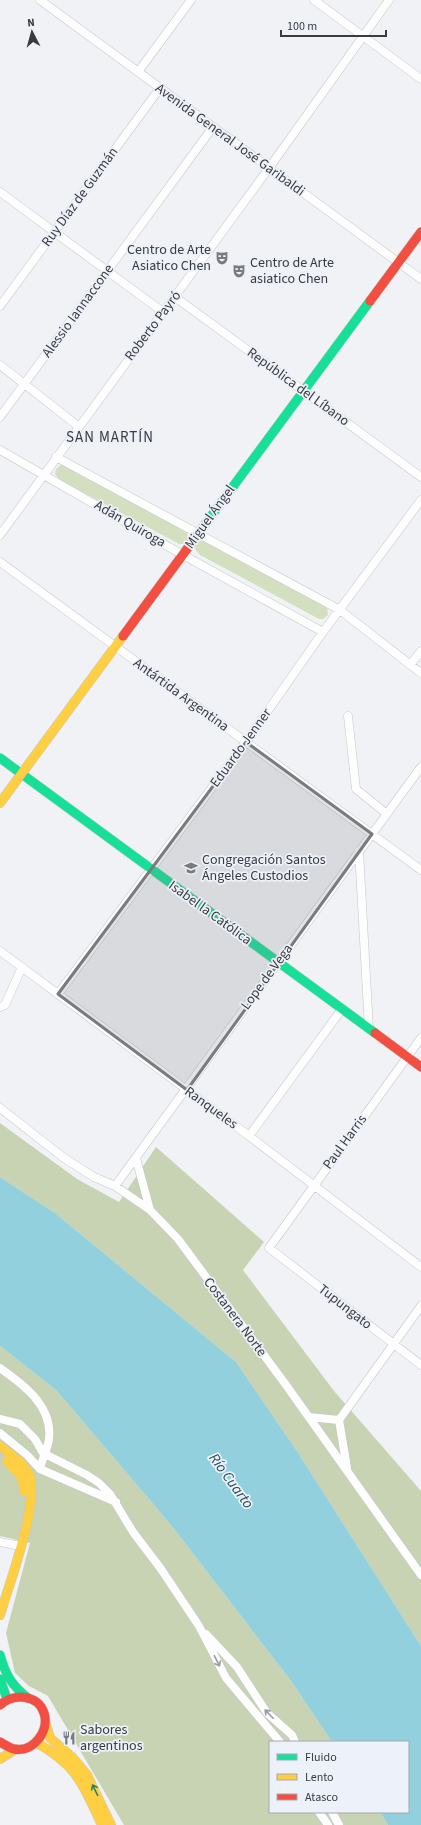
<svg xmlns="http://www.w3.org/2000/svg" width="421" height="1825" font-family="'Source Sans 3',sans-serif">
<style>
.green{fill:#d3dfbe}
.forest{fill:#c7d3b2}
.water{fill:#93d0dd}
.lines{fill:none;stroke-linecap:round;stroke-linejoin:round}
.street-casing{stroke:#c6c7ca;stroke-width:9}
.fast-casing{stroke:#c6c7ca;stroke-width:10}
.slow-casing{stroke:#c6c7ca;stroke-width:10}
.jam-casing{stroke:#c6c7ca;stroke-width:10}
.street{stroke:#fdfdfe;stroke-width:8}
.fast{stroke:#16e098;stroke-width:9}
.slow{stroke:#ffcf43;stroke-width:9}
.jam{stroke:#f24e42;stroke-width:9}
.oneway{stroke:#9c9c9e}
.oneway2{stroke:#2a8567}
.marked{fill:#7a7b7f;fill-opacity:0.2;stroke:#7a7b7f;stroke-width:3;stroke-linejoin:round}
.labels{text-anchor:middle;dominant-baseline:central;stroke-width:3.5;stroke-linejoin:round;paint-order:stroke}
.street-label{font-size:14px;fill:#3a3b3f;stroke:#edf1f9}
.poi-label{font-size:14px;fill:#3a3b3f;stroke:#edf1f9;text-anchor:start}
.neighbourhood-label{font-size:15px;letter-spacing:1px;fill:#3a3b3f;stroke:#edf1f9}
.water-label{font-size:15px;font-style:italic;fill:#244b53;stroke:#edf1f9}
</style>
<rect width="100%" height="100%" fill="#f0f2f6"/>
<!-- green -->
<path class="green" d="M61 465H65L187 532 188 540 183 544H179L60 480 55 474 56 469Z
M200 540H205L327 607 328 615 323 619H319L200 555 195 549 196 544Z"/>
<!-- forest -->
<path class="forest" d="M0 1123 77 1179 119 1202 156 1147 264 1242 243 1270 334 1391 421 1491V1646L295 1448 236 1362 55 1213 0 1177Z
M0 1346 56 1390 171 1525 291 1681 332 1742H270V1812H380L388 1825H124L48 1696 29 1686 15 1673 6 1633 30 1543 0 1536Z"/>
<!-- water -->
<path class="water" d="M0 1177 55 1213 236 1362 295 1448 421 1646V1825H388L380 1812H408V1742H332L291 1681 171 1525 56 1390 0 1346Z"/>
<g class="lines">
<!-- street casing -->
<g class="street-casing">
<path id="street" d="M40 0 421 279
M314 0 421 79
M138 72 191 0
M0 192 163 312
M175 297 421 477
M0 306 160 88
M0 365 78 426
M0 417 213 127
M0 450 183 555 323 632
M56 457 340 610 421 673
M0 535 269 168 389 0
M0 562 421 870
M410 665 421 651
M348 716 356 789 387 814
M359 851 369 1029
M0 951 249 1136 421 1267
M58 994 246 742 323 632 421 500
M0 1007 5 1005 22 967
M421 1038 269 1248 421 1365
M0 1108 64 1158 94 1177 115 1186 150 1210 178 1239 286 1385 421 1575
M249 1136 342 1009
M136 1158 150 1210
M115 1186 421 767
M0 1368C23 1384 53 1406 49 1439 48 1448 42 1459 40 1469
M309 1417 339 1420 347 1468
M0 1419 20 1424 35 1439 43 1453 87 1475 99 1483 110 1494 133 1532 161 1569 199 1626 226 1678 280 1742
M339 1420 421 1306
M0 1433 27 1455 40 1469 116 1502
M0 1542 20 1546
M206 1634 237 1667 267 1713 292 1735 295 1742
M319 1812 328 1825
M332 1812 339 1825"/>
</g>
<!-- fast casing -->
<g class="fast-casing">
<path id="fast" d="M198 534 370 301
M0 758 375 1033
M0 1655C5 1674 12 1686 28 1698
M0 1679 7 1699"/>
</g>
<!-- slow casing -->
<g class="slow-casing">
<path id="slow" d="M0 803 123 636
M0 1446C9 1454 24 1462 29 1474 40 1503 9 1584 0 1615
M7 1461 22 1478 24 1491
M46 1724 50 1738 72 1757 87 1775 111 1825
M37 1743C78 1766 83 1785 102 1825
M0 1759 16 1749"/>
</g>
<!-- jam casing -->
<g class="jam-casing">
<path id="jam" d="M370 301 421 232
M123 636 198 534
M375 1033 421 1067
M0 1705C13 1693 38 1694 44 1713 50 1731 33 1753 14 1749 9 1748 4 1744 0 1742"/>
</g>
<!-- street -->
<use href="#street" class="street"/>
<!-- fast -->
<use href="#fast" class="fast"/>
<!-- slow -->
<use href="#slow" class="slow"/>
<!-- jam -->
<use href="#jam" class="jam"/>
</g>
<!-- one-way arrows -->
<defs><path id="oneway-shaft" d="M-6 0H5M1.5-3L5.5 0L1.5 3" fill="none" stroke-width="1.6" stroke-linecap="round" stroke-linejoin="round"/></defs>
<g class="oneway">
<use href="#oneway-shaft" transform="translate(217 1661) rotate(63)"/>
<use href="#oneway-shaft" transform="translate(269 1714) rotate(-134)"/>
</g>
<use class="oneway2" href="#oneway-shaft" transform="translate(95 1790) rotate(-116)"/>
<!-- marked area -->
<path class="marked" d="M246 742 372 834 187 1090 58 994Z"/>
<!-- icons -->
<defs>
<g id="theatre-bare" transform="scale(1.08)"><path d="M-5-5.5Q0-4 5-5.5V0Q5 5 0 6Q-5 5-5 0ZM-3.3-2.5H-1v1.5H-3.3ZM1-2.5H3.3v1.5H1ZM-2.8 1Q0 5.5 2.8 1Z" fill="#7a7b7f" stroke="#edf1f9" stroke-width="2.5" paint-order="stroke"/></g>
<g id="school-bare" transform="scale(1.08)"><path d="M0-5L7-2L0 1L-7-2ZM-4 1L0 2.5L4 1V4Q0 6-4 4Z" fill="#7a7b7f" stroke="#edf1f9" stroke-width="2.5" paint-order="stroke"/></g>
<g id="restaurant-bare" transform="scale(1.08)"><path d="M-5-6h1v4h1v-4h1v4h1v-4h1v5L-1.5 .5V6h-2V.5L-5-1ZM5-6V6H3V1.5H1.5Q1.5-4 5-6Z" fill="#7a7b7f" stroke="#edf1f9" stroke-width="2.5" paint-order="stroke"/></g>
</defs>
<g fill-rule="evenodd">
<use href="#theatre-bare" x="222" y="258"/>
<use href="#theatre-bare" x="239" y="271"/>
<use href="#school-bare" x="191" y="868"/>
<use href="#restaurant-bare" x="69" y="1738"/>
</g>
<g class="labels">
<!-- street labels -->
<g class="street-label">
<text transform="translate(230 140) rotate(36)">Avenida General José Garibaldi</text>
<text transform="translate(80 197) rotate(-54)">Ruy Díaz de Guzmán</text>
<text transform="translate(78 311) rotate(-54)">Alessio Iannaccone</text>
<text transform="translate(153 326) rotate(-53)">Roberto Payró</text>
<text transform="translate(298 387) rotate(36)">República del Líbano</text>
<text transform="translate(210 517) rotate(-54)">Miguel Ángel</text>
<text transform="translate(130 524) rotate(30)">Adán Quiroga</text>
<text transform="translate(181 695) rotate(36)">Antártida Argentina</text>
<text transform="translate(241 748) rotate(-54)">Eduardo Jenner</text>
<text transform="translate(210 913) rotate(36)">Isabel la Católica</text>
<text transform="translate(267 977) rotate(-54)">Lope de Vega</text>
<text transform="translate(211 1108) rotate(36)">Ranqueles</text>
<text transform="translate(345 1142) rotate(-54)">Paul Harris</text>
<text transform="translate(345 1307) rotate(38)">Tupungato</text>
<text transform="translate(235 1317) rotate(53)">Costanera Norte</text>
</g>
<!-- poi labels -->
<g class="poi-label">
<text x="211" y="250" text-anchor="end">Centro de Arte<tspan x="211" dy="16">Asiatico Chen</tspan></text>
<text x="250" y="263">Centro de Arte<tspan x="250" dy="16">asiatico Chen</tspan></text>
<text x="202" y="860">Congregación Santos<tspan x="202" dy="16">Ángeles Custodios</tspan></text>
<text x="80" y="1730">Sabores<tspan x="80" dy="16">argentinos</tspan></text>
</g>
<!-- neighbourhood labels -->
<g class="neighbourhood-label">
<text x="110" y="437">SAN MARTÍN</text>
</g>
<!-- water labels -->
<g class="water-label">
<text transform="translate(231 1481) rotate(54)">Río Cuarto</text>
</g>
</g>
<!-- legend -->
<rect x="269" y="1741" width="140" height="72" fill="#edf1f9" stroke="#a5a8af"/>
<rect x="277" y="1754" width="20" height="6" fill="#16e098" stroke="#a5a8af"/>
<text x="305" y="1761" font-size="12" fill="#3a3b3f">Fluido</text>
<rect x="277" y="1774" width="20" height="6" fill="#ffcf43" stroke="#a5a8af"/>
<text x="305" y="1781" font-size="12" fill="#3a3b3f">Lento</text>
<rect x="277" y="1794" width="20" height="6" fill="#f24e42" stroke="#a5a8af"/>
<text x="305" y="1801" font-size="12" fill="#3a3b3f">Atasco</text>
<!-- north arrow -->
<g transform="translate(32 32) rotate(354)" stroke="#edf1f9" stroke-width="3" paint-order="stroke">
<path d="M0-3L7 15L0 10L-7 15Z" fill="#3a3b3f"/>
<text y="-6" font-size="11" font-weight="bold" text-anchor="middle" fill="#3a3b3f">N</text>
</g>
<!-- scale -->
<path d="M281 30v6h105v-6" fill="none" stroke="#3a3b3f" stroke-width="2"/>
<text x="287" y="30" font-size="12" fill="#3a3b3f" stroke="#edf1f9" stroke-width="3" paint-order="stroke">100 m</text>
</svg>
